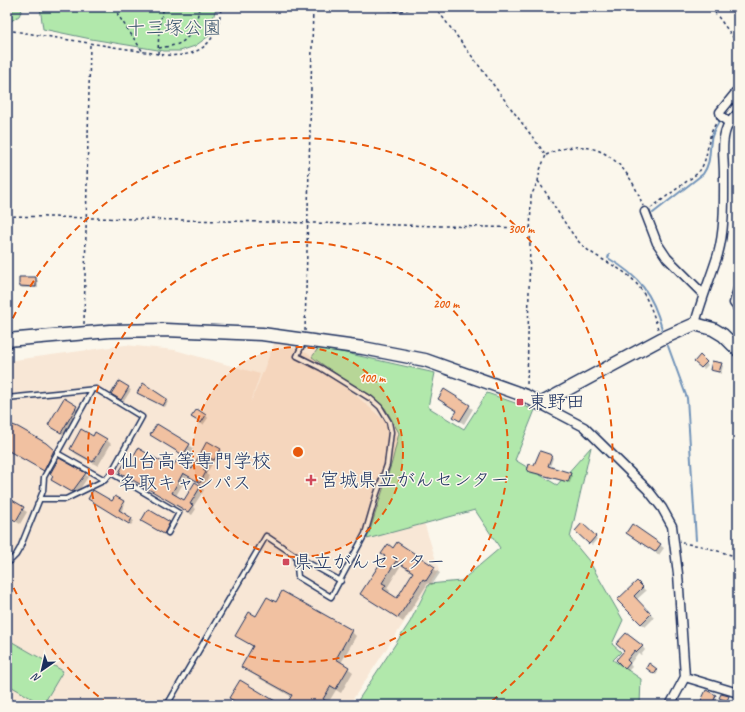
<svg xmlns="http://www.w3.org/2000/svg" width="745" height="712" font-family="Caveat,'Klee One',sans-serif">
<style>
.built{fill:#f8e7d6}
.green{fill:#b1e8ab;stroke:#668c84}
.shadow{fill:#0003;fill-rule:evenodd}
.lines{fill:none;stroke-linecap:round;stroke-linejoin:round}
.stream{stroke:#7193b9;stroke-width:2}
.building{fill:#f1c1a1;stroke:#1b2f5e;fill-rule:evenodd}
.lane-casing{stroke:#1b2f5e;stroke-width:7}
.street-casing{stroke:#1b2f5e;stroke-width:11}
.secondary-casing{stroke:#1b2f5e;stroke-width:15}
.path{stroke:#1b2f5e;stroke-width:1.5;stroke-dasharray:3 3;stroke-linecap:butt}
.lane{stroke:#fbf7ec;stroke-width:4}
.street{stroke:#fbf7ec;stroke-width:8}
.secondary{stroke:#fbf7ec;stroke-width:12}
.ring{fill:none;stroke:#e8590c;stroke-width:2;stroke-dasharray:7 5}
.poi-dot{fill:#d1495b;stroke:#fbf7ec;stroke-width:1.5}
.labels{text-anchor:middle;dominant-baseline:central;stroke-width:3;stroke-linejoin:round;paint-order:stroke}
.park-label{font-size:19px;fill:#39546d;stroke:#fbf7ec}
.poi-label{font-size:19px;fill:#1b2f5e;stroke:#fbf7ec;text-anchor:start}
.centre{fill:#e8590c;stroke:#fbf7ec;stroke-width:2}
.ring-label{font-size:12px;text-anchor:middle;font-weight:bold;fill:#e8590c;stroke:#fbf7ec;stroke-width:3;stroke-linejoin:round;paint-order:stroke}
</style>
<rect width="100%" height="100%" fill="#fbf7ec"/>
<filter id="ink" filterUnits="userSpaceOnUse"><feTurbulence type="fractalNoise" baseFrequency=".025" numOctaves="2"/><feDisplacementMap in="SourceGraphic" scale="8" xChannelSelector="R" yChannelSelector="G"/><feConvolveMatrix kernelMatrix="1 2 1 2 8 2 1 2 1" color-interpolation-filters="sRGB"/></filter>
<g filter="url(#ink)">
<!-- built -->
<path class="built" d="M275 341 309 354 395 430 439 570 349 705H20L7 697V361L125 345 175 350 260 374 250 405Z"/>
<!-- green -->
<path class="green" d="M7 7H23L19 16 8 23Z
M40 7H216L209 36 195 46 180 51H164L91 39 43 29Z
M319 347 435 373 428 407 464 429 487 393 535 410 515 460 557 485 591 447 570 538 589 561 623 620 612 644 621 652 613 660 641 679 640 705H355L410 622 429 584 461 581 500 548 475 510 367 539 392 462 399 433 385 408 312 357Z
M7 639 63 671 43 705 7 684Z"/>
<!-- shadow -->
<path class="shadow" d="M36 278 38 281V288H22L20 286Z
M700 357 708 365 704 369 696 362Z
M721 364 723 366 721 374 711 369Z
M119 383 131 390 124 401 115 396Z
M143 385 159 394 168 402 165 407 141 395Z
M445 390 473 409 464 424 458 420V412L439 399Z
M64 400 80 410 65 436 49 425Z
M206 415 208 418 203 425 195 419Z
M7 428 46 443 58 455 50 472 85 474 88 477 76 495 56 483 52 480 54 477 50 473 47 475 46 472 7 449Z
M151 435 189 445 193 449 187 458Z
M93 437 106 439 111 444 98 466 76 454 71 449Z
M220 450 224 454 218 463 214 461 206 474 209 476 204 485 187 476 176 496 184 501 200 486 204 490 193 507 196 509 192 515 120 472 128 468 192 470Z
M551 456 553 458 550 467 570 474 572 476 570 483 531 473 528 470Z
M7 499 27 512 20 524 7 516Z
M92 501H123L125 504 121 512 134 521 131 525Z
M143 521 169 523 173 526 168 537Z
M582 525 597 539 592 545 576 531Z
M627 533 660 545 664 548 659 555Z
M397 544 440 573 432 585 428 583 403 622 362 593ZM401 565 414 574 397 599 388 594 390 591 387 588Z
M637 582 646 591 636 600 654 618 645 627 619 600Z
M276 603 351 631 356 636 341 663 353 672 341 693 336 690 328 703 331 705H287L292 697 247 671 242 666 253 647 237 636 256 617Z
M642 646 645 650 641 655 638 653 630 664 632 667 628 671 617 660 625 651Z
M649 670H656L658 672 656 675Z
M707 692 720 700 717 705H700Z
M230 698 274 702 277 705H240Z"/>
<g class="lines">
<!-- stream -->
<path class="stream" d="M725 113 729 107
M653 213 703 174C711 162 709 154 711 140 712 133 716 127 720 120
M609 255 608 258C639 276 653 294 662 329
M668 346 687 398 696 540
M7 698 18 705"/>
</g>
<!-- building -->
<path class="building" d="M19 277H36V287L19 286Z
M700 355 707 362 701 368 694 362Z
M712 361 722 363 719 372 710 370Z
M119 381 129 387 121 400 111 394Z
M143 383 167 399 163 406 137 393Z
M444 389 470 405 460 421 453 417 457 411 438 399Z
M64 398 77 406 61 433 48 425Z
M197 409 206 415 201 423 191 417Z
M7 423 18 427 46 443 54 450 44 471 7 450Z
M157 424 190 444 183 455 150 435Z
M81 429 93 436 95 432 107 439 93 462 70 449Z
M207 441 221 449 214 460 210 458 203 470 206 472 200 483 183 473 172 493 184 500 195 482 201 486 190 504 193 505 188 512 119 472 124 464 128 466 138 448 172 468 177 460 192 469Z
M540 451 552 455 548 466 571 473 568 482 527 471 529 464 534 465Z
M59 458 86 473 72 492 51 480 53 476 50 474Z
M93 490 112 501 115 496 124 501 119 510 132 518 129 524 88 499Z
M7 497 24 507 16 521 7 516Z
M148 509 170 522 164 534 141 521Z
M582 523 596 536 589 544 575 531Z
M632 524 661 544 655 552 626 533Z
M397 542 435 567 426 581 423 579 398 618 360 594 385 556 381 554 388 544 393 548ZM396 561 413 572 397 598 383 589 386 585 382 583Z
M637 581 643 587 634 596 651 614 641 624 617 600Z
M282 591 352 630 336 659 349 667 336 689 331 686 323 699 333 705H286L292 695 241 667 253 646 235 636 249 612 256 616 267 597 276 602Z
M626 633 643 646 637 652 635 650 627 660 630 663 625 669 616 660 624 651 616 644Z
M649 663 657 669 654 674 646 668Z
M240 680 275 701 272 705H241L229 698Z
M706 690 716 695 712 705H699Z
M721 694 729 696 727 701 719 698Z"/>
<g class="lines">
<!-- lane casing -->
<g class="lane-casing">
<path id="lane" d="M7 398 96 389 142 417 111 473 179 513 168 533
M57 453 105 480
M40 499H66L105 480 111 473
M296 556 341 581
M7 564 16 555 20 548 43 491 44 477 92 390
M167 705 266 536 296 556 298 577 331 597 365 534 376 496 387 465 391 432 389 422 380 407 371 399 321 368 297 356 304 341"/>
</g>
<!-- street casing -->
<g class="street-casing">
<path id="street" d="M729 123 738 113
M645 212 657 243 667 258 703 294
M738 289 734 303 738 308
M695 324C701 300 711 277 718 254 725 229 724 200 724 174 724 157 720 139 729 123L721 116 720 112 738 90
M540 404 584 427 648 490 662 508 672 526 678 574 685 677 670 705
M685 677 738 693"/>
</g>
<!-- secondary casing -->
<g class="secondary-casing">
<path id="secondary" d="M7 340 110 331 165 330 262 334 363 348 425 360 526 396 540 404 661 339 695 324 713 329 723 335 738 350"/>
</g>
<!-- path -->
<path class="path" d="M116 7 118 15 143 52
M383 7C392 13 403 12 413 7
M435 7 546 155 540 170 538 181 531 196 527 386
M711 7 738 44
M7 30 158 54C195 60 218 47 221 7
M159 48C165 47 172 46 178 44 191 39 198 20 199 7
M158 54 159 26 164 7
M546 155C594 132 627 160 643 206
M538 181C552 201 564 224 579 242 591 255 607 261 622 271 642 283 652 308 658 329
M651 208 698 173C711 157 704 140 717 122
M7 216 530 228
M84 324 90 44
M305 331 313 7
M682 543 701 546 738 557"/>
<!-- lane -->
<use href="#lane" class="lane"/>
<!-- street -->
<use href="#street" class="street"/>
<!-- secondary -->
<use href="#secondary" class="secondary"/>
</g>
</g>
<!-- distance rings -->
<circle cx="298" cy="452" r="105" fill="#e8590c" fill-opacity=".12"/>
<g class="ring">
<circle cx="298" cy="452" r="105"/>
<circle cx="298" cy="452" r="210"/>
<path d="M108 704A315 315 0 0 1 8 575M8 329A315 315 0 1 1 488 704"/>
</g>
<!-- markers -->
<g class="poi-dot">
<rect x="516" y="398" width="8" height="8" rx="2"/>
<circle cx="111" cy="472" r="4"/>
<path d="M309 474h4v4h4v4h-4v4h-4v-4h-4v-4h4z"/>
<rect x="282" y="558" width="8" height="8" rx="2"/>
</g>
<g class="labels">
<!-- park labels -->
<g class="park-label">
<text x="174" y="28">十三塚公園</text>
</g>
<!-- poi labels -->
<g class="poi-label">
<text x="528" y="402">東野田</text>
<text x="119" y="461">仙台高等専門学校<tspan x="119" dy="22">名取キャンパス</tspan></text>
<text x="320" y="480">宮城県立がんセンター</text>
<text x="294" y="562">県立がんセンター</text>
</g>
</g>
<circle cx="298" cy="452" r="6" class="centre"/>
<g class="ring-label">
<text x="521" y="233">300 m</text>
<text x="446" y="308">200 m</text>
<text x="372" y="382">100 m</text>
</g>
<!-- margin -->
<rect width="745" height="712" fill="none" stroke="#fbf7ec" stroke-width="24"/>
<rect x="12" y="12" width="721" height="688" fill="none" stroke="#1b2f5e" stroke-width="1.5" filter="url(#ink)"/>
<!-- north arrow -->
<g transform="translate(42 670) rotate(214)" stroke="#fbf7ec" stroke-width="3" paint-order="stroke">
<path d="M0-3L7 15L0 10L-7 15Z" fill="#1b2f5e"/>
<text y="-6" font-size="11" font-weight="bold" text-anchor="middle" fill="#1b2f5e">N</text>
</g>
</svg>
